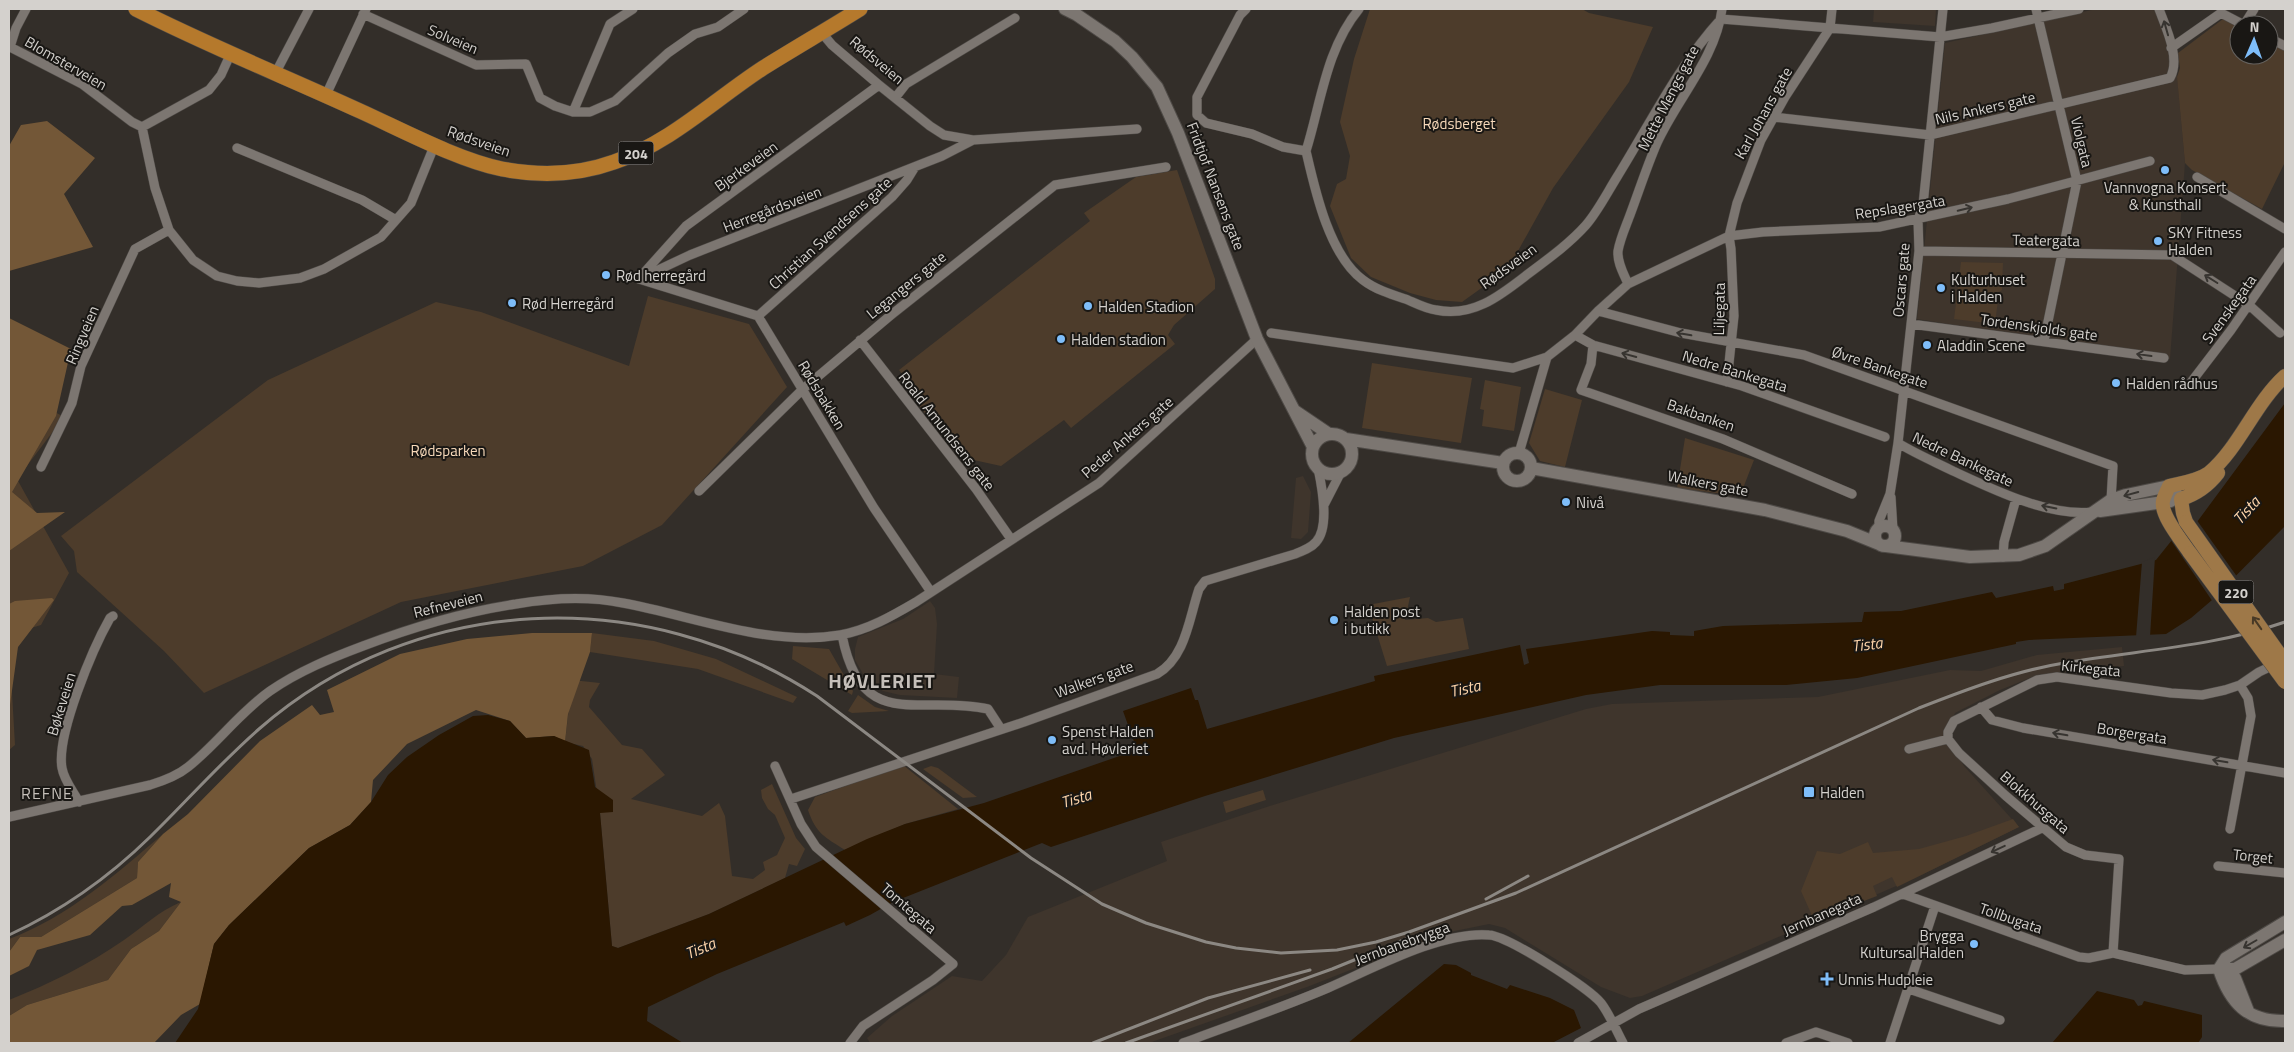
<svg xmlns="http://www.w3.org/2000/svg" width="2294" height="1052" font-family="'Titillium Web',sans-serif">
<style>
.built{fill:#3f352c}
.green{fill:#4d3c2b}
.forest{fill:#735737}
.water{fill:#2a1701}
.pier{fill:#332e29}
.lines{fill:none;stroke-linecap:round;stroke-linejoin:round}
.street-casing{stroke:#4e4a46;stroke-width:10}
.secondary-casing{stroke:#4e4a46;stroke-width:14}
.primary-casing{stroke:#4e4a46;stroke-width:15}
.highway-casing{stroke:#4e4a46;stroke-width:16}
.street{stroke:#7c7671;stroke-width:9}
.secondary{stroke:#7c7671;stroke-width:12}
.primary{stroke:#9e7848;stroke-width:14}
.highway{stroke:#b5792c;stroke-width:15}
.rail{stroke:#8c8883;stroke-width:3}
.primary-bridge-casing{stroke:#4e4a46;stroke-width:15;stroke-linecap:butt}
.primary-bridge{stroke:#9e7848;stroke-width:14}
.oneway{stroke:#373430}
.oneway2{stroke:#483926}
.poi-dot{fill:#7ebdf9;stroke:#191714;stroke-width:2}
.labels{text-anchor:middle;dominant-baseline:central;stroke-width:4;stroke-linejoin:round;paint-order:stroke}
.shield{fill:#191714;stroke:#9c9996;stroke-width:1}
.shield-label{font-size:14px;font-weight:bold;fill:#d4d1cd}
.street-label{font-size:15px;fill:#d4d1cd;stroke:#191714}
.park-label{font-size:15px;fill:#f7d9ba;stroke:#191714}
.poi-label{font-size:15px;fill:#d4d1cd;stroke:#191714;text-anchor:start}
.water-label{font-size:16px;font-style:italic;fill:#fed5ab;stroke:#191714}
.neighbourhood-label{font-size:16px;letter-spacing:1px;fill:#c5bfb9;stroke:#191714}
.district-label{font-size:20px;font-weight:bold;letter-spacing:1px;fill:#c5bfb9;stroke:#191714}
</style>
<rect width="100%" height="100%" fill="#332e29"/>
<!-- built -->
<path class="built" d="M1874 9H1936L1935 26 1873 22Z
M2096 9H2162L2174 41 2185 163 2170 359 1917 319 1945 43Z
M1303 476 1311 492 1308 532 1301 539 1291 538 1296 478Z
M930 601 935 608 937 624 934 674 959 677 957 698 900 695 883 691 866 679 855 660V649L858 637 903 619Z
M2122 647 2124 666 2037 675 2000 690 1955 713 1948 739 1964 766 2019 827 1917 877 1642 996 1630 998 1601 987 1505 928 1489 924 1445 933 1307 987 1149 1043H870L867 1038 892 1016 952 976 982 981 1006 955 1028 917 1167 861 1161 842 1273 805 1586 709 1612 704 1818 697 1950 670 1981 671 2037 655Z"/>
<!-- green -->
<path class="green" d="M1370 9H1582L1589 13 1653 27 1629 82 1553 188 1508 269 1462 302 1436 300 1410 293 1371 277 1351 258 1330 206 1337 184 1346 179 1350 156 1340 122 1354 59Z
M2223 19 2239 27V55H2269V43L2285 51V162L2262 209 2192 170 2185 163 2177 77 2180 68 2178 53Z
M1177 170 1215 279V289L1174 325 1168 335 1175 344 1071 428 1064 420 1001 466 960 457 905 388 910 384 899 370 1090 221 1084 213 1136 177Z
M1961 262 2003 263 2002 290 1999 292 1995 324 1954 319Z
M648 296 749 324 787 387 662 525 583 566 401 602 204 693 164 651 77 572 74 551 61 536 268 380 436 302 481 312 629 366Z
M1372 363 1472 378 1461 443 1362 428Z
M1485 380 1521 387 1514 431 1482 426 1484 410 1480 409Z
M9 387 64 417 17 479 69 573 41 625 21 631 11 675 15 745 9 750Z
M1545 389 1582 400 1565 467 1540 461 1529 443Z
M1685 438 1754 460 1740 496 1677 488Z
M1410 597 1405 620 1428 618 1436 622 1463 618 1469 649 1387 666 1368 605Z
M592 633 654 641 716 659 797 697 793 703 698 669 590 652Z
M793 646 829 649 853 691 852 695 792 659Z
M572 680 600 683 590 700 589 707 622 745 642 749 665 775 631 799 702 816 719 803 725 816 732 876 753 879 765 870 763 862 777 855 785 838 775 815 768 809 762 798 761 790 772 784 796 838 805 849 797 866 789 864 785 878 709 914 618 948 612 946 600 813 592 759 583 746 565 742Z
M858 695 875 707 889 711 852 713 848 711Z
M903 765 958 809 905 824 845 850C825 837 816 834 808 810L815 797Z
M931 766 938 768 977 797 963 798 923 769Z
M1263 790 1266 800 1226 813 1223 802Z
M2013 819 2019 827 1897 887 1892 877 1873 886 1877 896 1814 920 1801 891 1817 851 1840 854 1868 842 1873 853 1919 849 1966 836Z
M163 834 138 862 137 878 41 937H20L9 952V939C68 917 116 874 163 834Z
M181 902 159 931 131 949 108 980 27 1005 9 1016V1000C49 984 88 965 124 940 144 926 159 911 181 902Z"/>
<!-- forest -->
<path class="forest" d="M47 121 95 158 64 194 93 247 9 271V146L21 125Z
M9 318 71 349 56 416 12 492 37 513 65 512 9 551Z
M52 598 54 600 18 647 9 712V604L15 601Z
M532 633H592L590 652 568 714 565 742 554 736 526 738 510 721 476 710 407 744 373 780 371 802 350 825 309 848 229 925 214 944 200 1004 181 1015 154 1043H9V1016L27 1005 108 980 131 949 159 931 181 902 169 897 171 883 132 905 122 906 90 935 37 950 29 966 9 976V952L20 937H41L137 878 138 862 163 834 188 814 260 741 312 705 320 715 334 712 327 690 400 654 467 639Z"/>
<!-- water -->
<path class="water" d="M2285 403V526L2212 600 2191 618 2166 634 2029 640 2016 642V644L1857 678 1786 685H1660L1586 695 1394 738 1205 796 1051 847 1042 843 893 902 870 915 846 926 844 922 717 974 648 1007 647 1021 683 1043H175L198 1009 214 944 229 925 309 848 350 825 371 802 388 775 407 757 439 735 473 716 488 715 510 721 526 738 554 736 589 750 595 787 613 800V812L600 813 612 946 618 948 709 914 867 839 905 824 984 803 1137 750 1123 711 1191 688 1195 700H1198L1207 729 1375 681 1374 676 1520 645 1524 665 1529 663 1526 649 1652 631 1670 632V635L1694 636V631L1723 626 1862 622 1864 612 1901 611 1992 592 1996 598 2053 586 2054 591 2064 589V584L2156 560 2172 540 2197 522Z
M1444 964 1456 965 1471 973V975L1507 989 1510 985 1550 998 1574 1010 1581 1028 1552 1043H1348Z
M2097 991 2134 1000 2138 1006 2142 1005 2144 1001 2202 1015V1037L2198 1043H2052Z"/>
<!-- pier -->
<path class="pier" d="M2196 519 2238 578 2213 602 2170 539Z
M2155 557 2150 637H2136L2142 562Z"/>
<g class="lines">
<!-- street casing -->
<g class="street-casing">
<path id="street" d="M26 9 16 28 10 47 82 84 132 122 142 127
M1246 9 1240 15 1197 97V115L1206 123 1252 134 1283 147 1306 151
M2036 9 2077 181 2044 341
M363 14 476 65 526 64 540 98 555 106 573 112H590L615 101 668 53 695 34 718 27 744 9
M2244 25 2254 9
M822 33 832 45 879 85 930 126 944 135 973 140 1137 129
M2269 38 2285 46
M2171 48 2221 13 2244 25
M231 53 221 75 209 90 142 127 155 188 169 230 193 260 217 276 237 281 259 283 300 278 324 269 381 237 411 203 435 144
M275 74 309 9
M326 95 366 9
M895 98 906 84 1015 18
M573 112 610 24 633 9
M1774 117 1930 135 2170 78C2181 59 2166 28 2159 9
M237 148 362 200 396 220
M1306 151C1315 190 1329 255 1363 280 1376 290 1393 295 1408 300 1417 304 1427 309 1436 310 1473 318 1501 295 1528 274 1548 259 1569 244 1586 225 1598 211 1607 193 1617 177 1650 124 1678 66 1721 19L1940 37 1992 28 2079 9
M1306 151C1321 103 1326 49 1359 9
M2197 177 2285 229
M1919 251 2172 255 2249 305 2280 333
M642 275 686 226 879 85
M639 279 758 316 874 508 931 592
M639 279 690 255 942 156 973 140
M1628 284C1624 274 1617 263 1618 251 1620 239 1626 226 1630 215 1639 191 1647 166 1657 143 1677 99 1716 58 1722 9
M1598 311 1681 333 1804 355 2113 466 2111 500
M758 316 892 197 907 180 915 167
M1911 324 2164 358
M1271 333 1513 368 1547 357 1575 335 1598 311 1628 284 1729 236 1763 232 1879 227 2008 199 2150 161
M1575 335 1593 345 1742 386 1885 437
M860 340 976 489 1011 539
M1593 345 1591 364 1581 390 1723 439 1852 494
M2192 381 2231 330 2285 252
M1727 382 1734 316 1731 249 1729 236 1737 203 1761 140 1785 97 1830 28 1832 9
M1898 443C1916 454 1935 462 1953 471 1992 489 2049 517 2092 512
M1519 453 1547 357
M41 467 72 403 81 366 135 249 169 230
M699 491 803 389 891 315 1055 185 1166 167
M1891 497 1893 530
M1324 505 1341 472
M1879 527V521L1890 494 1898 443 1919 251 1918 220 1923 205 1943 9
M2003 557 2004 542 2016 499
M842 635C861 734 918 694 988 709L1001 729
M1981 707 1992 720 2023 728 2285 773
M1948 739 1959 753 2006 796 2066 847 2085 855 2119 859 2113 953
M1909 749 1948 739V732L1954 721 2037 680 2057 677 2171 693 2202 695 2225 690 2240 685 2259 672 2276 664
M775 766 801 824 816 847 953 964 933 980 863 1026 850 1043
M791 799 1024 722 1157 674C1186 657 1189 618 1199 589L1205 581 1295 554C1303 551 1311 548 1316 542 1330 527 1322 487 1318 468
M79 802C73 791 64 780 62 768 56 735 93 648 110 618L113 616
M9 817 150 785C163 781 177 776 188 767 217 744 239 713 270 691 299 671 331 658 363 646 413 627 463 612 516 604 550 598 589 596 623 603 694 616 768 647 840 635 868 630 892 616 916 602L1099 483 1257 339
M2230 829 2251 716 2248 698 2240 685
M2218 866 2285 873
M1903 894 2079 957 2089 958 2113 953
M2113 953 2185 970 2219 969
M1909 989 2000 1020
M1183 1043C1231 1025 1281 1008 1328 988 1372 969 1441 931 1489 935 1508 936 1589 988 1601 1003 1610 1015 1616 1030 1623 1043
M1578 1043 1639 1009 1874 907 2042 828
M1786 1043 1816 1032 1848 1043
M1890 1043 1935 906"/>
</g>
<!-- secondary casing -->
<g class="secondary-casing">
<path id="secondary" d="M1065 9 1077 15 1115 41 1132 57 1157 87 1178 133 1257 339 1313 447
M1295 411 1329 434
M1312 454a20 20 0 1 1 40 0a20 20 0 1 1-40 0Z
M1346 439 1503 463
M1503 467a14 14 0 1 1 28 0a14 14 0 1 1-28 0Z
M1531 468 1765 510 1847 531 1879 544
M2100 511 2171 501
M1875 536a10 10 0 1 1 20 0a10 10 0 1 1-20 0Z
M1886 546 1970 557 2019 555 2045 546 2111 500 2126 495 2169 486 2181 499
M2219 969C2230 1003 2248 1022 2285 1021
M2219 969 2226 958 2285 922
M2219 969H2235L2285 940
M2219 969 2235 978 2248 1011"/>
</g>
<!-- primary casing -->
<g class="primary-casing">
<path id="primary" d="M2186 522 2183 513 2181 499C2197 494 2208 486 2218 473
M2190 553C2182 541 2160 515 2163 501 2164 496 2167 491 2169 486 2182 483 2198 481 2209 473 2239 448 2255 403 2285 376"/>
</g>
<!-- highway casing -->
<g class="highway-casing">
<path id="highway" d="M136 9C209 46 286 77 360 111 402 130 458 160 502 169 539 176 578 175 614 162 670 143 714 100 763 68 795 48 828 29 860 9"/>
</g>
<!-- street -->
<use href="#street" class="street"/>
<!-- secondary -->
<use href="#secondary" class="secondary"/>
<!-- primary -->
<use href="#primary" class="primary"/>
<!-- highway -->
<use href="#highway" class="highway"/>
<!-- rail -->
<path class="rail" d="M1486 899 1528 876
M9 935C61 911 108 878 150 837 186 802 220 763 259 729 416 592 644 583 817 696L1031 858 1102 904 1146 923 1206 942 1236 948 1281 953 1337 950 1376 942 1409 932 1516 893 1919 708C1965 690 2015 671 2064 663 2139 650 2213 647 2285 622
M1093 1043 1208 998 1310 970
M1126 1043 1332 969 1406 939"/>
<!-- primary-bridge casing -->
<g class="primary-bridge-casing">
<path id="primary-bridge" d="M2186 522 2285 662
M2190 553 2285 682"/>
</g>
<!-- primary-bridge -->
<use href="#primary-bridge" class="primary-bridge"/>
</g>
<!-- one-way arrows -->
<defs><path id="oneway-shaft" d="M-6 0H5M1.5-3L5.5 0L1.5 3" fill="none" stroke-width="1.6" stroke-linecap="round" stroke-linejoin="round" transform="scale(1.25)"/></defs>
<g class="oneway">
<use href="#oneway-shaft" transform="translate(2166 28) rotate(-106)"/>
<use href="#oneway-shaft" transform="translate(1965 209) rotate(-13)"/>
<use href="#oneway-shaft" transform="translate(2211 279) rotate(-148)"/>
<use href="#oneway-shaft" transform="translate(1684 334) rotate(-170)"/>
<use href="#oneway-shaft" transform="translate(1629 355) rotate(-165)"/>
<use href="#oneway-shaft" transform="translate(2144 355) rotate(-172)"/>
<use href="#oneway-shaft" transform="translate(2131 494) rotate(165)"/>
<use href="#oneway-shaft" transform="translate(2049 507) rotate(-169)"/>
<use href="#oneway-shaft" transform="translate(2060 734) rotate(-170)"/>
<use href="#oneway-shaft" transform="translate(2220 761) rotate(-170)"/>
<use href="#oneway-shaft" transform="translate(1998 849) rotate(155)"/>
<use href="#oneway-shaft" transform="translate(2250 944) rotate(150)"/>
</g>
<use class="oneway2" href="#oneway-shaft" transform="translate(2257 623) rotate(-125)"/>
<!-- markers -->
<g class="poi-dot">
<circle cx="2165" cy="170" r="5"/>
<circle cx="2158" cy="241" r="5"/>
<circle cx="606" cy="275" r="5"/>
<circle cx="1941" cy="288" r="5"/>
<circle cx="512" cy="303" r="5"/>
<circle cx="1088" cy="306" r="5"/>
<circle cx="1061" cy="339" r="5"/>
<circle cx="1927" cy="345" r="5"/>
<circle cx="2116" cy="383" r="5"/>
<circle cx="1566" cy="502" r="5"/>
<circle cx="1334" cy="620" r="5"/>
<circle cx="1052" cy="740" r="5"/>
<rect x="1803" y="786" width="12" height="12" rx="2.5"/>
<circle cx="1974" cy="944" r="5"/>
<path d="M1824.5 971.5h5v5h5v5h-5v5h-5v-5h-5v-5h5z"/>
</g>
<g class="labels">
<!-- shield labels -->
<g class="shield">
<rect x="618.5" y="141.5" width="35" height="23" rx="4"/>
<rect x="2218.5" y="580.5" width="35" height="23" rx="4"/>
</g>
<g class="shield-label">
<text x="636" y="153">204</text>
<text x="2236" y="592">220</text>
</g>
<!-- street labels -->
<g class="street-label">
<text transform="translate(453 39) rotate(23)">Solveien</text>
<text transform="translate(877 60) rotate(40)">Rødsveien</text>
<text transform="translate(66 63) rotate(30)">Blomsterveien</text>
<text transform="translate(1668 98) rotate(-63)">Mette Mengs gate</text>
<text transform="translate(1985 108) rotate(-13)">Nils Ankers gate</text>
<text transform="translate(1763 113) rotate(-61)">Karl Johans gate</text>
<text transform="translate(479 141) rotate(19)">Rødsveien</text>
<text transform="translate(2082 142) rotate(77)">Violgata</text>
<text transform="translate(746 166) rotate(-36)">Bjerkeveien</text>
<text transform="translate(1216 186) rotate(69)">Fridtjof Nansens gate</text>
<text transform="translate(1900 207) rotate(-9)">Repslagergata</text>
<text transform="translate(772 209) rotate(-21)">Herregårdsveien</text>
<text transform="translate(830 233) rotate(-42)">Christian Svendsens gate</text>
<text transform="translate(2046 240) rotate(1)">Teatergata</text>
<text transform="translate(1508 266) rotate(-36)">Rødsveien</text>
<text transform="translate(1901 280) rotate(-85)">Oscars gate</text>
<text transform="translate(906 285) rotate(-39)">Legangers gate</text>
<text transform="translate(1719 309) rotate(-89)">Liljegata</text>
<text transform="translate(2229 309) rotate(-54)">Svenskegata</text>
<text transform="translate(2039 327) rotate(8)">Tordenskjolds gate</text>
<text transform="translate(82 335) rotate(-67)">Ringveien</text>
<text transform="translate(1880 367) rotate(19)">Øvre Bankegate</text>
<text transform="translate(1735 371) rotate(17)">Nedre Bankegata</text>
<text transform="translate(822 395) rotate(59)">Rødsbakken</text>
<text transform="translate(1701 415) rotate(19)">Bakbanken</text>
<text transform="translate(947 431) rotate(52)">Roald Amundsens gate</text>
<text transform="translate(1127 437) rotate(-41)">Peder Ankers gate</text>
<text transform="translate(1963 459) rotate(25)">Nedre Bankegate</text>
<text transform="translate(1708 483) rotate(11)">Walkers gate</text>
<text transform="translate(448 604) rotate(-14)">Refneveien</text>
<text transform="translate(2091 668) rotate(6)">Kirkegata</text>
<text transform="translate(1094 679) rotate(-20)">Walkers gate</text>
<text transform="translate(61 704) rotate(-73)">Bøkeveien</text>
<text transform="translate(2132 733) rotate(9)">Borgergata</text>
<text transform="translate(2035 802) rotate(41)">Blokkhusgata</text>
<text transform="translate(2253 856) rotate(6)">Torget</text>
<text transform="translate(909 908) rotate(41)">Tomtegata</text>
<text transform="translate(1822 914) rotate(-24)">Jernbanegata</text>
<text transform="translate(2011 918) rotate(19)">Tollbugata</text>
<text transform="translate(1402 943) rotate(-20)">Jernbanebrygga</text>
</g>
<!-- park labels -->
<g class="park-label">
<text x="1459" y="123">Rødsberget</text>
<text x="448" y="450">Rødsparken</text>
</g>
<!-- poi labels -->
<g class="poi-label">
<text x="2165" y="187" text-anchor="middle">Vannvogna Konsert<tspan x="2165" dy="17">&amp; Kunsthall</tspan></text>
<text x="2168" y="232">SKY Fitness<tspan x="2168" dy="17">Halden</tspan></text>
<text x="616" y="275">Rød herregård</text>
<text x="1951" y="279">Kulturhuset<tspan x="1951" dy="17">i Halden</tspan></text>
<text x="522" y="303">Rød Herregård</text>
<text x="1098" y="306">Halden Stadion</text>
<text x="1071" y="339">Halden stadion</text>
<text x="1937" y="345">Aladdin Scene</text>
<text x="2126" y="383">Halden rådhus</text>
<text x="1576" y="502">Nivå</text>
<text x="1344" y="611">Halden post<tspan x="1344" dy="17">i butikk</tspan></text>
<text x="1062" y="731">Spenst Halden<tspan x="1062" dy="17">avd. Høvleriet</tspan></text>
<text x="1820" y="792">Halden</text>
<text x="1964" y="935" text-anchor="end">Brygga<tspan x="1964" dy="17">Kultursal Halden</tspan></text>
<text x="1838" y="979">Unnis Hudpleie</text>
</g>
<!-- water labels -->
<g class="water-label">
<text transform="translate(2246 510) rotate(-48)">Tista</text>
<text transform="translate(1867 644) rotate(-7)">Tista</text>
<text transform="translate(1465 688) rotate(-13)">Tista</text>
<text transform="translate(1076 798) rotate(-17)">Tista</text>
<text transform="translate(700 948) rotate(-23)">Tista</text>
</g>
<!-- neighbourhood labels -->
<g class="neighbourhood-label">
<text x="47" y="793">REFNE</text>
</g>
<!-- district labels -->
<g class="district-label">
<text x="882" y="680">HØVLERIET</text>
</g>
</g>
<!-- border -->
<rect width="2294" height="1052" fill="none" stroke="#d4d1cd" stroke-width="20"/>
<!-- north arrow -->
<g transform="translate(2254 40) rotate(2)"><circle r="24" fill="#191714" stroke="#64615e"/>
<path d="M0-4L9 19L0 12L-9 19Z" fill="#7ebdf9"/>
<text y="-8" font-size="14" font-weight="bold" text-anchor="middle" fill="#d4d1cd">N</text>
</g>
</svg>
